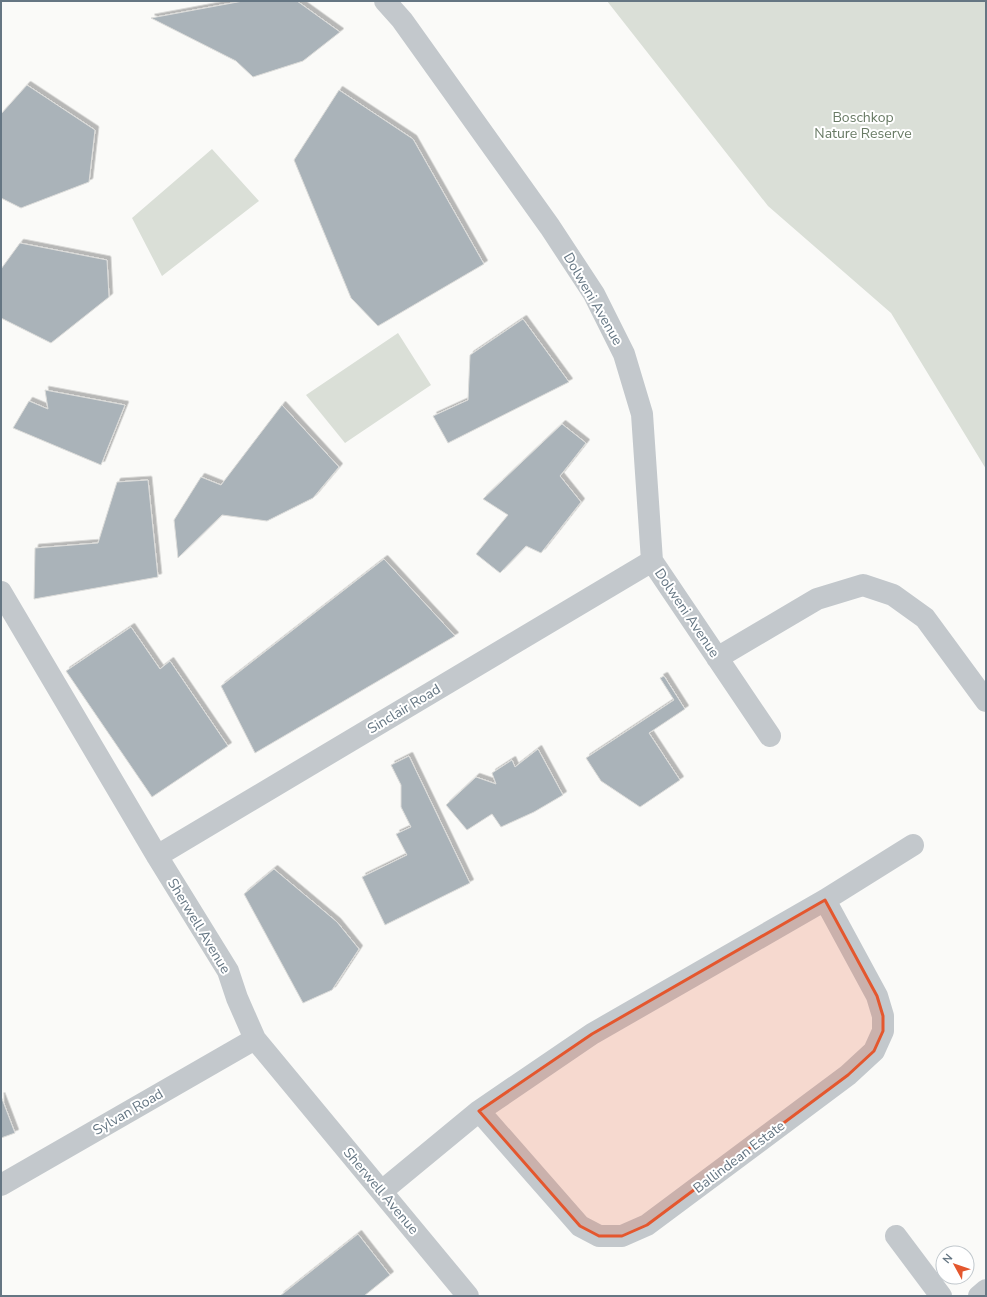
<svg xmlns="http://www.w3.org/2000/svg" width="987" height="1297" font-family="'Nunito Sans',sans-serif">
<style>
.green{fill:#dadfd7}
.building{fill:#aab3b9;stroke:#dcdcda;filter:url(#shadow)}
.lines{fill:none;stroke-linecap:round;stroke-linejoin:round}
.minor{stroke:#c3c8cc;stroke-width:22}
.marked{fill:#e4572e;fill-opacity:0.2;stroke:#e4572e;stroke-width:3;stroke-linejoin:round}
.labels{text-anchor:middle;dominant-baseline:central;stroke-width:4;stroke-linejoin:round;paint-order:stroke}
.park-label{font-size:14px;fill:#687a64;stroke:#fff}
.street-label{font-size:14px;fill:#657683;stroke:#fff}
</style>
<defs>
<filter id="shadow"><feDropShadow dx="3.5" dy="-3.5" stdDeviation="0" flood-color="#0004"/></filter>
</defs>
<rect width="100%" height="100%" fill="#fafaf8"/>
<!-- green -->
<path class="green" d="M607 1H986V469L891 313 768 206Z
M212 149 259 201 162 276 132 218Z
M398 333 431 385 345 443 306 395Z"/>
<!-- building -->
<path class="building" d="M243 1H297L340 32 303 61 253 77 236 61 151 18Z
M27 85 95 130 89 182 21 208 1 198V114Z
M339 90 413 139 484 264 378 326 351 298 294 160Z
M20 243 107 260 109 297 51 343 1 318V269Z
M523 319 569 382 448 443 433 416 468 400 470 355Z
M45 390 125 405 101 465 13 428 29 401 48 409Z
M282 405 339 467 313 498 267 521 222 515 178 558 174 520 201 477 221 485Z
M562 424 586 443 560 476 581 502 541 553 526 546 500 573 476 554 508 515 483 499Z
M148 480 158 577 34 599 35 548 98 543 117 482Z
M384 559 455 636 255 753 221 686Z
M131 627 160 669 170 661 228 746 152 797 66 671Z
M664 676 685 709 649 733 680 780 640 807 601 781 586 758 674 700 660 678Z
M538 749 563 795 534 812 501 827 492 814 467 830 446 805 476 777 496 784 492 773 512 760 515 767Z
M409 756 470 883 385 925 362 877 407 855 396 834 411 827 401 807V785L391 765Z
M274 869 337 922 359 949 332 990 303 1003 244 894Z
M1 1096 15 1133 1 1138Z
M358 1234 390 1275 364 1296H280Z"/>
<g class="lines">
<!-- minor -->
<path class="minor" d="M385 1 402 20 550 227 594 294 624 354 642 414 652 561 770 736
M1 592 157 856 228 971 237 998 255 1039 468 1296
M717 658 817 599 863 585 893 595 925 618 986 701
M157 856 652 561
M479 1111 580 1226 599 1236H622L647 1225 848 1075 874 1051 883 1031V1016L877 996 825 900
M1 1185 255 1039
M382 1191 479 1111 592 1034 825 900 913 845
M896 1236 941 1296
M979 1296 986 1290"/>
</g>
<!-- marked area -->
<path class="marked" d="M825 900 877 996 883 1016V1031L874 1051 848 1075 647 1225 622 1236H599L580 1226 479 1111 592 1034Z"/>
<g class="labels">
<!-- park labels -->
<g class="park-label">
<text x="863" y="117">Boschkop<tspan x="863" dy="16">Nature Reserve</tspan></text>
</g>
<!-- street labels -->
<g class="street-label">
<text transform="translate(593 299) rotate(60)">Dolweni Avenue</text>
<text transform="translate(687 613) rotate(56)">Dolweni Avenue</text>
<text transform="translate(404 709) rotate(-31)">Sinclair Road</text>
<text transform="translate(199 926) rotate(59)">Sherwell Avenue</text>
<text transform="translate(128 1112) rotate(-30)">Sylvan Road</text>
<text transform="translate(739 1157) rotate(-37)">Ballindean Estate</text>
<text transform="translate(381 1191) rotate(50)">Sherwell Avenue</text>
</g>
</g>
<!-- border -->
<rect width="987" height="1297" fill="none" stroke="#657683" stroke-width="4"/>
<!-- north arrow -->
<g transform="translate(955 1265) rotate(310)"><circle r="19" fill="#ffffff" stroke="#c1c8cd"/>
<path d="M0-3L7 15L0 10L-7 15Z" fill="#e4572e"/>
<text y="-6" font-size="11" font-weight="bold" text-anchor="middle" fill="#657683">N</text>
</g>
</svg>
